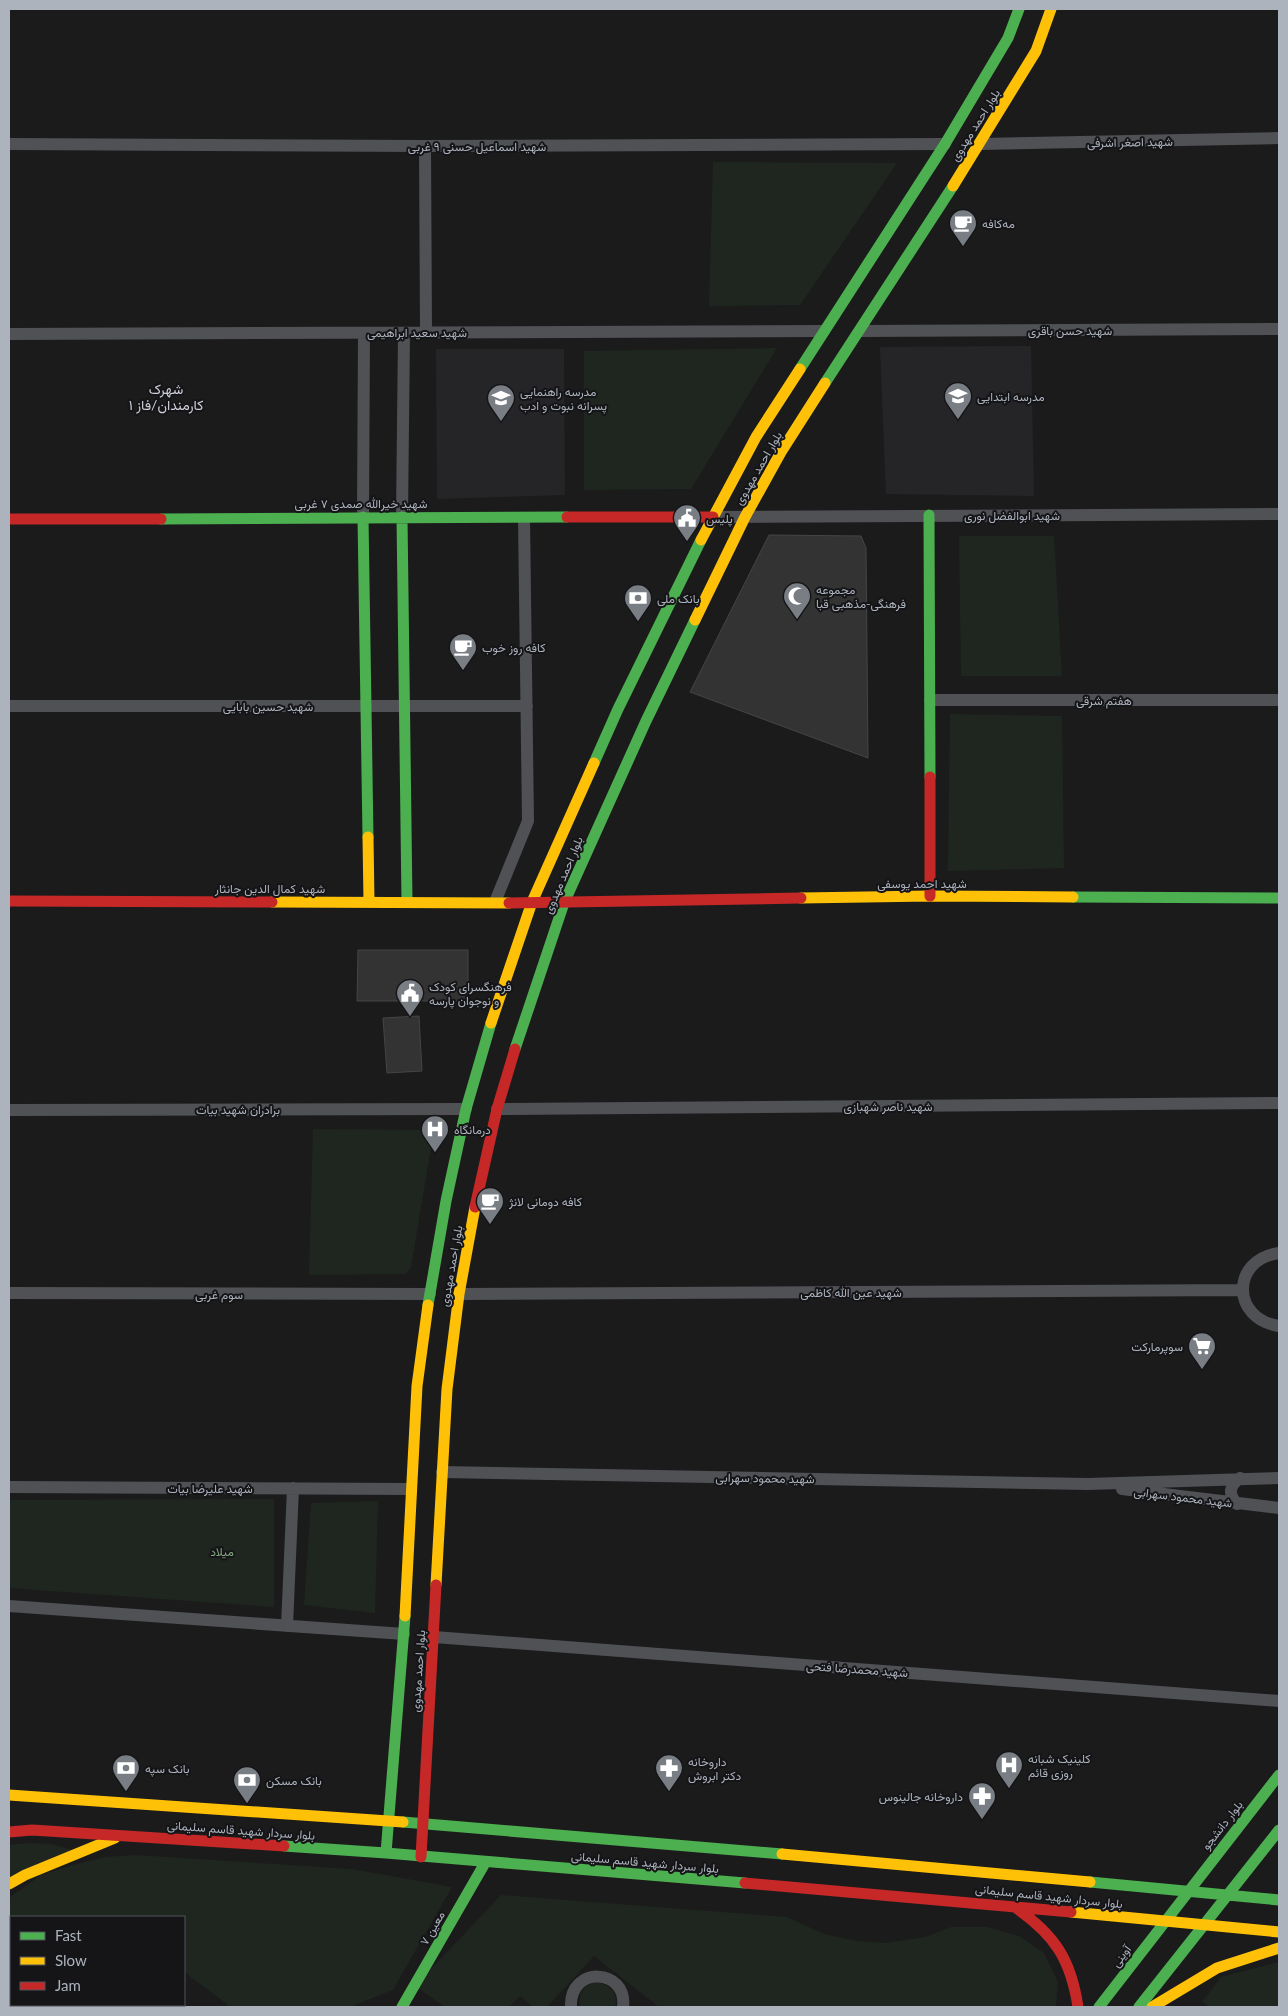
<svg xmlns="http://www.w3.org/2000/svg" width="1288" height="2016" font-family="Lato,Vazirmatn,sans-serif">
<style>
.built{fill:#252528}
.green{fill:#1f261f}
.building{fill:#333334;stroke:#444548}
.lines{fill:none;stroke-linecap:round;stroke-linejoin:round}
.street{stroke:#4f5155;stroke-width:12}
.fast{stroke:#4caf50;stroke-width:11}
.slow{stroke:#ffc107;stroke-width:11}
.jam{stroke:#c62828;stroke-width:11}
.labels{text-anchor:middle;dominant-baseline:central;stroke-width:4;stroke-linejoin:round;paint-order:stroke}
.street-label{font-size:12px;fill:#acb3bd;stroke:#151518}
.poi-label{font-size:12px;fill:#acb3bd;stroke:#151518;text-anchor:start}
.park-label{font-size:12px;fill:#84a883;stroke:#151518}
.neighbourhood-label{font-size:14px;fill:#ced1d9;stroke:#151518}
</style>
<rect width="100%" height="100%" fill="#1b1b1c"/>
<!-- built -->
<path class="built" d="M1031 346 1034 496 886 494 880 347Z
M436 349H564L565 495 437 499Z"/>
<!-- green -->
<path class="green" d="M713 162 897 163 800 305 709 306Z
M777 348 691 489 584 490V351Z
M1054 536 1062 676H961L959 536Z
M950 714 1062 716 1064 868 948 871Z
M313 1129 434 1130 411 1267 406 1274 309 1275Z
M274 1499V1607L9 1588V1500Z
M378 1501 375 1613 304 1605 311 1503Z
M29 1843 51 1844 81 1852 9 1877V1845Z
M135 1855 352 1869 452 1887 393 1990 350 2007H227V2004L184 1972V1917H11V1969L9 1967V1898L41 1875 76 1864 106 1857Z
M501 1895 787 1917 824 1934 857 1941 886 1943 925 1937 951 1927H987L1019 1936 1044 1953 1058 1982 1056 2007H659L594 1956 547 2007H533L520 1996 509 2007H445L415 1986Z
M1279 1962V2007H1210L1202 2002 1221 1977Z
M596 1982C610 1985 619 1992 615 2007H580C577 1994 584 1985 596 1982Z"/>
<!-- building -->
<path class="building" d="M769 535 861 536 866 548 868 758 690 692Z
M358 950H468V1001H357Z
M419 1016 422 1071 387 1073 383 1018Z"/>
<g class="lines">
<!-- street -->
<path class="street" d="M9 144 425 146 945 144
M980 144 1279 138
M425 146 426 332
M860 331 1279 329
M9 334 824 331
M363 517 364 333
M402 517 404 333
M713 517 1279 514
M930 700H1279
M9 706H527
M495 902 528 821 524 518
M497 1109 1279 1103
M9 1110 466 1109
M1279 1253C1231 1259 1231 1319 1279 1326
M9 1293 430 1294
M459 1294 1243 1290
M442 1472 1088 1484 1279 1478
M9 1487 411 1489
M1122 1489 1279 1508
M1237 1504C1228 1494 1229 1486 1240 1478
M9 1606 404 1634
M287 1626 293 1488
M434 1637 1279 1701
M9 1975 11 1977
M47 2005 50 2007
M571 2007C569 1965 628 1968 623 2007"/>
<!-- fast -->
<path class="fast" d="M800 369 945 144 1008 38 1019 9
M825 383 953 186
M929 515 930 777
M363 517 368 837
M402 517 407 902
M161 519 567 517
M594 763 618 709 701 540
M1073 897 1279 898
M515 1049 564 903 646 721 695 620
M428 1305 446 1201 466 1109 491 1023
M403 1822 782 1854
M284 1846 386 1853 745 1883
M386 1853 405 1616
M1090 1882 1279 1900
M402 2007 485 1863
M1099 2007 1279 1775
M1139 2007 1279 1830"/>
<!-- slow -->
<path class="slow" d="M953 186 1036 51 1051 9
M701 540 756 437 800 369
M695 620 745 517 781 452 825 383
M368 837 369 902
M801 898 930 896 1073 897
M272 902 509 903
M491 1023 532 902 594 763
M436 1585 447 1389 459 1294 475 1207
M405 1616 417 1386 428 1305
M9 1795 403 1822
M782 1854 1090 1882
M9 1884 25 1875 115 1838
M1071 1912 1279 1932
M1152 2007 1217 1968 1279 1948"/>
<!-- jam -->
<path class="jam" d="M567 517H713
M9 519H161
M930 777V896
M9 901 272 902
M509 903 801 898
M475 1207 497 1109 515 1049
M9 1832 32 1830 284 1846
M421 1857 436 1585
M745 1883 1071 1912
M1016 1908C1055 1935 1071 1960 1078 2007"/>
</g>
<!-- icons -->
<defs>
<g id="cafe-pin" transform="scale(1.4375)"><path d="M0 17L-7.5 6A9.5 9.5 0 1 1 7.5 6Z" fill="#797e85" stroke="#151518"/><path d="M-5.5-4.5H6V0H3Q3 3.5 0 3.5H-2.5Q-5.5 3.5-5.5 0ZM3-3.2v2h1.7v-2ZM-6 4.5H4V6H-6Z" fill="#fff"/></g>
<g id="school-pin" transform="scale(1.4375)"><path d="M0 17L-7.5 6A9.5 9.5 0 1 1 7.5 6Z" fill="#797e85" stroke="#151518"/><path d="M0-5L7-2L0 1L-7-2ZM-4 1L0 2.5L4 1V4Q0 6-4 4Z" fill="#fff"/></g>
<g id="civic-pin" transform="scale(1.4375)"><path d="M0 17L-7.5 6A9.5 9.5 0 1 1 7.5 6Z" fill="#797e85" stroke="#151518"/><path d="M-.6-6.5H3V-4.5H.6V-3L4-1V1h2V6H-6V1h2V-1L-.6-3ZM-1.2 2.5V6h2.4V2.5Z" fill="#fff"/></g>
<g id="mosque-pin" transform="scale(1.4375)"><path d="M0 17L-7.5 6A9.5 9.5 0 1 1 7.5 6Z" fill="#797e85" stroke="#151518"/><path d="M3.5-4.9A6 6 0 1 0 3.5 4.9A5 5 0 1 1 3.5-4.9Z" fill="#fff"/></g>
<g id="bank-pin" transform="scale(1.4375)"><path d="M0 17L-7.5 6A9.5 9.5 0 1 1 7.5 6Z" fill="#797e85" stroke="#151518"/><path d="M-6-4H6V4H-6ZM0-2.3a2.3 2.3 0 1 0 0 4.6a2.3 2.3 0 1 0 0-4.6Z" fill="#fff"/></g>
<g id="hospital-pin" transform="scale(1.4375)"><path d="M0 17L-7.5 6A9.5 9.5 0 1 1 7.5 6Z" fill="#797e85" stroke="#151518"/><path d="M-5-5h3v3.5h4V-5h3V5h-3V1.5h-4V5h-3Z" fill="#fff"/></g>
<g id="supermarket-pin" transform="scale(1.4375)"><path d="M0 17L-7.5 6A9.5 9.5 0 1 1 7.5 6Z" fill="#797e85" stroke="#151518"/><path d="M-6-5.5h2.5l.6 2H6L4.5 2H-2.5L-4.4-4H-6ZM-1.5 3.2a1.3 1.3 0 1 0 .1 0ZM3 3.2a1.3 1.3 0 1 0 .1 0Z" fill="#fff"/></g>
<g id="pharmacy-pin" transform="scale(1.4375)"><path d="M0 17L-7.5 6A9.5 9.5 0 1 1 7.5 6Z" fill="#797e85" stroke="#151518"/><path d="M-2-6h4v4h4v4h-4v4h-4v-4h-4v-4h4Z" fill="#fff"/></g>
</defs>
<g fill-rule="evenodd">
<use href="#cafe-pin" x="963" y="223"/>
<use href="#school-pin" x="958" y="396"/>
<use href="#school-pin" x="501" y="398"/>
<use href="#civic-pin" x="687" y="518"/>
<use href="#mosque-pin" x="797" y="596"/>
<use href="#bank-pin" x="638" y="598"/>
<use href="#cafe-pin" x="463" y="647"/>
<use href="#civic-pin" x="410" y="993"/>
<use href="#hospital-pin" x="435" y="1129"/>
<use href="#cafe-pin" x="490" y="1201"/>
<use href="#supermarket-pin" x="1202" y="1346"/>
<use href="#hospital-pin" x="1009" y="1765"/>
<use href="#bank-pin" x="126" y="1768"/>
<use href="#pharmacy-pin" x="669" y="1768"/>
<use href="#bank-pin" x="247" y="1780"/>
<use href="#pharmacy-pin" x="982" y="1796"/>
</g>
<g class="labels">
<!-- street labels -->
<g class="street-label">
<text transform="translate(975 125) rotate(-58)">بلوار احمد مهدوی</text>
<text transform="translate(1130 142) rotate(-1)">شهید اصغر اشرفی</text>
<text x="477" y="146">شهید اسماعیل حسنی ۹ غربی</text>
<text x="1070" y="330">شهید حسن باقری</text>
<text x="417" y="332">شهید سعید ابراهیمی</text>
<text transform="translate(758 468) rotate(-60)">بلوار احمد مهدوی</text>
<text x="361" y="503">شهید خیرالله صمدی ۷ غربی</text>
<text x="1012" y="515">شهید ابوالفضل نوری</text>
<text x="1104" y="700">هفتم شرقی</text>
<text x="268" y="706">شهید حسین بابایی</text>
<text transform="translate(563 875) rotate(-67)">بلوار احمد مهدوی</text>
<text x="922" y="883">شهید احمد یوسفی</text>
<text x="270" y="888">شهید کمال الدین جانثار</text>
<text x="888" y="1106">شهید ناصر شهبازی</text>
<text x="238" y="1109">برادران شهید بیات</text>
<text transform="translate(451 1266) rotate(-80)">بلوار احمد مهدوی</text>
<text x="851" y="1292">شهید عین الله کاظمی</text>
<text x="219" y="1294">سوم غربی</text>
<text transform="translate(765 1478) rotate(1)">شهید محمود سهرابی</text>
<text x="210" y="1488">شهید علیرضا بیات</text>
<text transform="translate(1183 1497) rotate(7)">شهید محمود سهرابی</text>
<text transform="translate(857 1669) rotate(4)">شهید محمدرضا فتحی</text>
<text transform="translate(418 1671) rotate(-86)">بلوار احمد مهدوی</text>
<text transform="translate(1222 1825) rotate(-52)">بلوار دانشجو</text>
<text transform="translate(241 1830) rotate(4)">بلوار سردار شهید قاسم سلیمانی</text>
<text transform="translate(645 1862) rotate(5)">بلوار سردار شهید قاسم سلیمانی</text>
<text transform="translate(1049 1896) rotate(6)">بلوار سردار شهید قاسم سلیمانی</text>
<text transform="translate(432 1928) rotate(-60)">معین ۷</text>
<text transform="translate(1121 1956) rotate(-53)">آوینی</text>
</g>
<!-- poi labels -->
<g class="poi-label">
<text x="982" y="223">مه‌کافه</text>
<text x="520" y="391">مدرسه راهنمایی<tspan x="520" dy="14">پسرانه نبوت و ادب</tspan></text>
<text x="977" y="396">مدرسه ابتدایی</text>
<text x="706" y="518">پلیس</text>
<text x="816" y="589">مجموعه<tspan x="816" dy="14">فرهنگی-مذهبی قبا</tspan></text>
<text x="657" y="598">بانک ملی</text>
<text x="482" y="647">کافه روز خوب</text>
<text x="429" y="986">فرهنگسرای کودک<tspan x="429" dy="14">و نوجوان پارسه</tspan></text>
<text x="454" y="1129">درمانگاه</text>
<text x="509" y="1201">کافه دومانی لانژ</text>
<text x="1183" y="1346" text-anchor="end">سوپرمارکت</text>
<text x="1028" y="1758">کلینیک شبانه<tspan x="1028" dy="14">روزى قائم</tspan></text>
<text x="688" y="1761">داروخانه<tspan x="688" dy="14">دکتر ابروش</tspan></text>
<text x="145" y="1768">بانک سپه</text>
<text x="266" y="1780">بانک مسکن</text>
<text x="963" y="1796" text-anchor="end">داروخانه جالینوس</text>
</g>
<!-- park labels -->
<g class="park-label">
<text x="222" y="1551">میلاد</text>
</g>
<!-- neighbourhood labels -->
<g class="neighbourhood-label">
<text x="166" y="388">شهرک<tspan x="166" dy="16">کارمندان/فاز ۱</tspan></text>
</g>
</g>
<!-- border -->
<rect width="1288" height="2016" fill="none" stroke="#acb3bd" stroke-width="20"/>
<!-- legend -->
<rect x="10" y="1916" width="175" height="90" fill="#151518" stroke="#51545a"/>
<rect x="20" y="1932" width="25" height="8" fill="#4caf50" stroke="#51545a"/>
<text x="55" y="1941" font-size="15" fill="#acb3bd">Fast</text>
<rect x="20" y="1957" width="25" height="8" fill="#ffc107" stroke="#51545a"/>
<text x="55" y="1966" font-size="15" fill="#acb3bd">Slow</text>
<rect x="20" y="1982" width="25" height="8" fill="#c62828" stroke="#51545a"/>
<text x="55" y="1991" font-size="15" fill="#acb3bd">Jam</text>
</svg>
